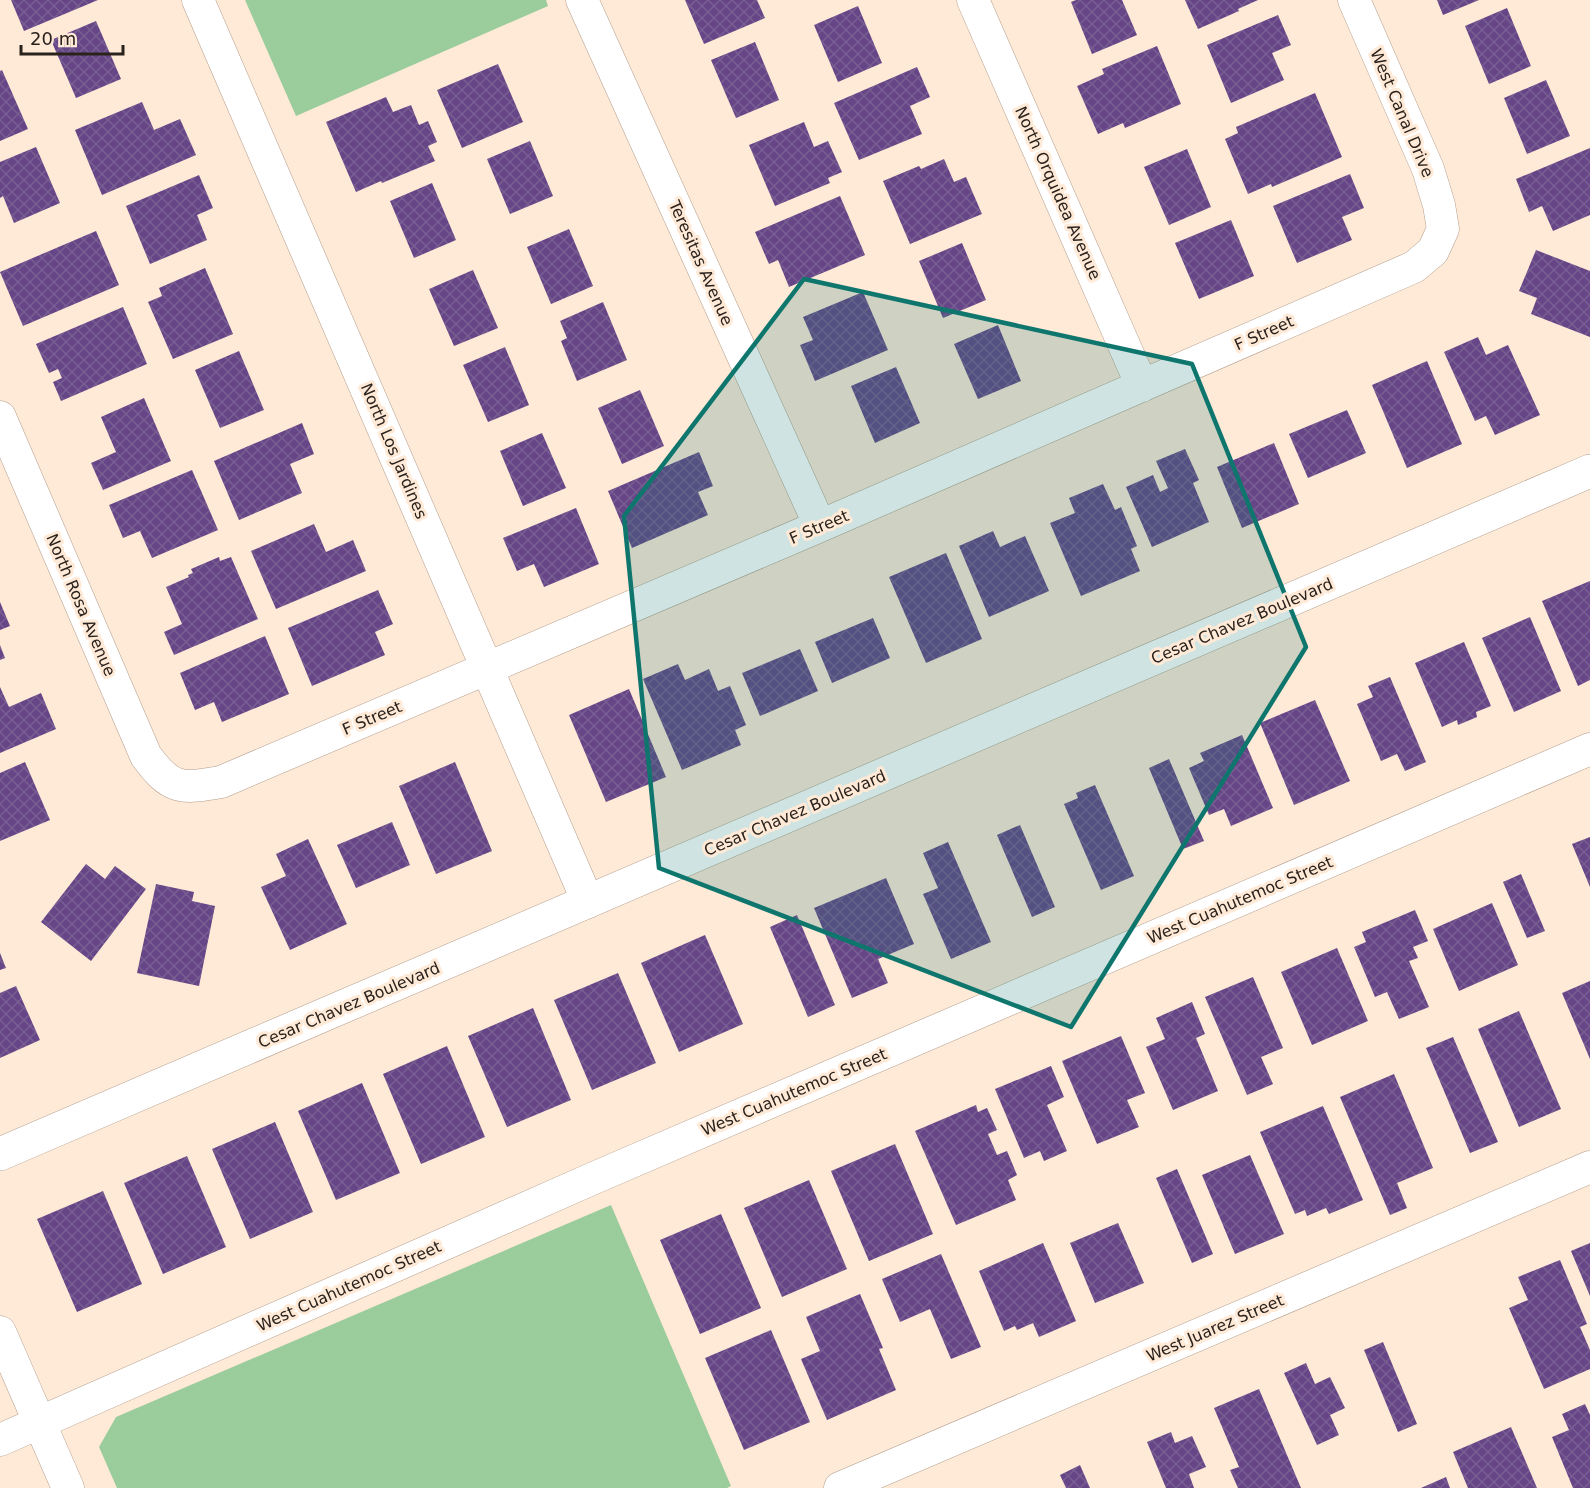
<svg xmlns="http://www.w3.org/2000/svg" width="1590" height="1488" font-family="'DejaVu Sans',sans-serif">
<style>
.park{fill:#9bcc9c}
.building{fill:url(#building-cross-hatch)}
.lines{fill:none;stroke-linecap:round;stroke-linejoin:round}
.street-casing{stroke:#b29e8d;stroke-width:33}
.secondary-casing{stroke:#b29e8d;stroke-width:34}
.street{stroke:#fff;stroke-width:32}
.secondary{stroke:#fff;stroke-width:33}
.marked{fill:#0f766e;fill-opacity:0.2;stroke:#0f766e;stroke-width:4.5;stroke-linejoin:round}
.labels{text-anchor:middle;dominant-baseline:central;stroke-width:6;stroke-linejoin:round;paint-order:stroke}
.street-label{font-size:16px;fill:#2a221c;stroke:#ffe9d7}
</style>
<defs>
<pattern id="building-cross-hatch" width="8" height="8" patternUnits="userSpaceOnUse" patternTransform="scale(1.5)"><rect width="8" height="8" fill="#664687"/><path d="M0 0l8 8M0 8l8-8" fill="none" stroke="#785e91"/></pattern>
</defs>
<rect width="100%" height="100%" fill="#ffe9d7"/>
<!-- park -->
<path class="park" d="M245 0H546L548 6 296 116Z
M611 1205 731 1486 727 1488H117L99 1447 116 1417Z"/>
<!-- building -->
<path class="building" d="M11 0H98L24 31Z
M685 0H757L765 18 704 44Z
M1076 0H1122L1137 35 1092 54 1071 2Z
M1185 0H1258L1238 9 1239 11 1198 29Z
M1437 0H1479L1443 15Z
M858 6 882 63 838 82 814 25Z
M1507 8 1531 66 1489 84 1465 26Z
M1278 15 1291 45 1272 53 1284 80 1231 103 1207 45Z
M96 21 121 79 76 98 51 40Z
M755 42 779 100 736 118 711 60Z
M1157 46 1181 104 1125 128 1123 123 1098 134 1077 86 1104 74 1102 69Z
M498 64 523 122 462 148 437 90Z
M917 67 930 97 910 106 922 134 859 160 834 103Z
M2 70 28 129 0 141V71Z
M1546 80 1570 136 1527 154 1504 98Z
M1315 93 1342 157 1272 187 1271 184 1248 194 1225 139 1238 133 1236 127Z
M386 97 393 112 411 105 419 125 428 121 437 142 428 146 435 161 382 183 381 181 356 192 326 122Z
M142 102 154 130 180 119 196 155 102 195 75 130Z
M804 122 814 147 828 141 842 172 828 178 830 183 775 206 749 145Z
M530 141 553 196 510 214 487 159Z
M36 147 60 203 14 223 3 196 0 198V162Z
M1590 148V215L1553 231 1542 206 1529 212 1516 179Z
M1187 149 1211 207 1169 225 1144 167Z
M944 159 954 182 966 177 982 214 910 244 883 181 919 166 921 169Z
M1350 174 1364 208 1342 217 1352 240 1297 263 1273 206Z
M199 175 213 208 197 215 207 240 150 264 126 206Z
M432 183 456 240 414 258 390 201Z
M840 196 865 255 789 287 778 260 769 264 755 232Z
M1231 220 1254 276 1199 299 1175 243Z
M569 229 593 286 551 304 527 247Z
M96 231 119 285 23 326 0 272Z
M962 243 986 300 943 318 919 261Z
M1536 250 1590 271V337L1531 314 1537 298 1519 291Z
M205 268 233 334 173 359 148 302 162 296 159 288Z
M473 270 498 328 454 346 429 289Z
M863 292 888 350 815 381 800 345 813 340 803 317Z
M603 302 627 360 577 381 561 341 567 338 560 321Z
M123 307 147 364 61 401 53 382 62 378 58 369 49 373 36 344Z
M998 325 1021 381 978 399 954 344Z
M1478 337 1486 355 1508 345 1540 415 1495 435 1486 416 1475 421 1444 352Z
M505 347 529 405 488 422 463 365Z
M239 351 264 410 220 428 195 370Z
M1427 361 1462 444 1407 468 1372 385Z
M896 367 920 423 875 443 851 386Z
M640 390 664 446 622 464 598 408Z
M144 398 171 461 103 490 91 463 116 452 101 417Z
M1347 410 1366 453 1308 478 1289 434Z
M302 423 314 454 290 464 302 493 239 520 214 461Z
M542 433 566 488 523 506 500 451Z
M1274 443 1299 504 1242 528 1217 467Z
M1185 449 1199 480 1193 483 1209 522 1152 547 1126 487 1153 475 1160 492 1168 488 1156 461Z
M699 452 713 486 698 492 708 515 632 548 608 491Z
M192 470 218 530 152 558 140 531 123 538 109 505Z
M1103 484 1115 510 1121 507 1137 546 1131 549 1140 571 1081 596 1050 523 1075 513 1069 498Z
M576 508 599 564 544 587 534 564 517 571 503 538Z
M314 524 326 552 353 540 366 571 276 609 251 551Z
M993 531 1000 547 1025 536 1049 591 989 617 959 546Z
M946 553 982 639 926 663 889 577Z
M219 557 220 561 231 557 258 619 174 655 164 632 182 624 166 587 189 577 188 575 193 573 191 569Z
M1590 581V680L1578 686 1542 601Z
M378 590 393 624 375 632 385 655 312 686 288 628Z
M0 602 10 626 0 630Z
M1530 617 1561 691 1514 712 1482 638Z
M873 618 890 658 832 683 815 642Z
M265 636 289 694 222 722 214 702 195 710 180 673Z
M1464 642 1491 706 1476 712 1477 717 1458 725 1457 720 1442 727 1415 663Z
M0 645 5 658 0 660Z
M800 649 818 691 760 716 742 673Z
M678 664 685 680 709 669 718 691 730 686 746 725 735 730 741 745 682 770 643 679Z
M1390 677 1426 762 1405 771 1397 754 1381 761 1357 704 1373 697 1368 686Z
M0 687 9 707 41 693 56 729 0 753Z
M629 689 666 777 606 802 569 715Z
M1315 700 1350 781 1294 805 1260 723Z
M1242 735 1273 808 1231 826 1224 809 1209 815 1189 768 1204 761 1200 753Z
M1169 759 1204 841 1183 849 1149 768Z
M25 762 50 820 0 841V773Z
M455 762 492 851 436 874 399 786Z
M1095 785 1134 876 1101 890 1064 804 1078 798 1076 793Z
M392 822 410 865 356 888 337 845Z
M1020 825 1055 907 1032 917 997 835Z
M1590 837V887L1572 844Z
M308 839 347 924 290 950 261 887 286 876 276 854Z
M948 842 991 942 951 959 923 894 938 888 923 853Z
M86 864 105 879 115 866 146 889 91 961 41 922Z
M1521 874 1545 931 1527 938 1503 882Z
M886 878 914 944 878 959 888 983 852 998 814 908Z
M156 884 194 892 192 901 215 906 199 986 137 973Z
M1492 903 1518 965 1459 991 1433 929Z
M1415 910 1428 941 1413 947 1418 958 1409 961 1429 1007 1399 1019 1387 992 1375 997 1354 947 1366 942 1362 932Z
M797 915 835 1005 808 1017 770 927Z
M705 935 743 1024 679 1052 641 963Z
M1337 948 1368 1021 1312 1045 1281 972Z
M0 953 6 968 0 970Z
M618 973 656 1063 592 1090 554 1000Z
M1253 977 1283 1048 1261 1057 1273 1084 1247 1095 1205 997Z
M1590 981V1059L1562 993Z
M16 986 40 1040 0 1058V993Z
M1192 1002 1205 1034 1196 1038 1218 1091 1173 1110 1146 1047 1165 1039 1156 1018Z
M533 1008 571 1100 507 1127 468 1036Z
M1519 1011 1561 1109 1519 1127 1478 1029Z
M1121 1036 1145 1093 1127 1100 1139 1127 1097 1144 1062 1061Z
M1453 1037 1498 1142 1470 1153 1426 1048Z
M447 1046 485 1137 421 1164 383 1074Z
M1051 1066 1064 1097 1047 1105 1067 1151 1044 1161 1040 1151 1024 1158 995 1089Z
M1394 1074 1433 1168 1397 1183 1407 1208 1390 1215 1340 1097Z
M362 1083 400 1173 336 1200 298 1111Z
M976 1105 978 1112 987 1108 997 1130 988 1134 997 1155 1007 1151 1017 1175 1008 1180 1016 1200 956 1225 915 1131Z
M1323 1106 1363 1200 1329 1214 1326 1208 1307 1216 1305 1210 1295 1214 1260 1132Z
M275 1122 313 1212 250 1239 212 1149Z
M895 1144 933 1234 869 1261 831 1171Z
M1250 1155 1284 1234 1235 1254 1202 1175Z
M187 1156 226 1247 163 1274 124 1183Z
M1177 1169 1213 1254 1192 1263 1156 1178Z
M809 1180 847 1269 782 1297 744 1208Z
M103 1191 142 1284 77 1312 37 1219Z
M721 1214 761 1308 700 1334 660 1240Z
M1118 1223 1144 1283 1095 1303 1070 1243Z
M1043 1243 1076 1321 1039 1337 1033 1323 1017 1330 1015 1326 1004 1331 979 1271Z
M1590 1243V1296L1571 1251Z
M941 1254 981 1347 951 1359 930 1309 900 1322 882 1279Z
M1560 1260 1587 1324 1580 1327 1590 1350V1369L1544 1389 1509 1308 1528 1300 1518 1277Z
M860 1294 883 1348 879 1349 896 1390 827 1420 801 1359 820 1351 806 1317Z
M771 1330 810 1422 744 1450 705 1358Z
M1383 1342 1417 1424 1398 1432 1364 1350Z
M1306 1363 1315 1384 1330 1377 1345 1408 1330 1415 1339 1435 1317 1445 1284 1373Z
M1259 1389 1301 1488H1238L1230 1470 1239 1467 1214 1408Z
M1585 1404 1590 1415V1488H1573L1552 1437 1569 1430 1562 1414Z
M1511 1427 1537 1488H1468L1453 1452Z
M1171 1432 1175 1443 1192 1436 1206 1467 1189 1474 1194 1488H1166L1147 1442Z
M1080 1465 1090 1488H1066L1060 1475Z
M1446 1477 1450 1488H1421Z"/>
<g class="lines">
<!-- street casing -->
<g class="street-casing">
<path id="street" d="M198 0 588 902
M582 0 820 526
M973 0 1142 386
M0 417 146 756C171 790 181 789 221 782L820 526 1414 267 1433 251 1443 229 1439 205 1428 169 1354 0
M0 1332 68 1488
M0 1440 594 1178 1590 749
M840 1488 1590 1167"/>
</g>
<!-- secondary casing -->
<g class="secondary-casing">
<path id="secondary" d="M0 1154 1590 471"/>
</g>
<!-- street -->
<use href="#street" class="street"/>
<!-- secondary -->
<use href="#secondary" class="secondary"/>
</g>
<!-- marked area -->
<path class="marked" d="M804 279 1192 364 1306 647 1071 1027 659 868 624 516Z"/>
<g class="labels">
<!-- street labels -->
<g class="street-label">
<text transform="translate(1402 113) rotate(67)">West Canal Drive</text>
<text transform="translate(1058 193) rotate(66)">North Orquidea Avenue</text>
<text transform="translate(701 263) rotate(66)">Teresitas Avenue</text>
<text transform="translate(1264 333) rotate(-24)">F Street</text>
<text transform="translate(394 451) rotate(67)">North Los Jardines</text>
<text transform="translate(819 527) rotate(-23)">F Street</text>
<text transform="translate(81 605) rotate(67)">North Rosa Avenue</text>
<text transform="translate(1242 621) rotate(-23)">Cesar Chavez Boulevard</text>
<text transform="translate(372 718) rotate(-23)">F Street</text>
<text transform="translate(795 813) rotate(-23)">Cesar Chavez Boulevard</text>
<text transform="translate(1240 900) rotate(-23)">West Cuahutemoc Street</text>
<text transform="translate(349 1005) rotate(-23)">Cesar Chavez Boulevard</text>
<text transform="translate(794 1092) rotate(-23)">West Cuahutemoc Street</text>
<text transform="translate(349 1286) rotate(-24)">West Cuahutemoc Street</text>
<text transform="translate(1215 1328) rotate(-23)">West Juarez Street</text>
</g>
</g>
<!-- scale -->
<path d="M21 45v9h102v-9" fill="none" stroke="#2a221c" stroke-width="3"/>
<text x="30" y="45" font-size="18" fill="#2a221c" stroke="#ffe9d7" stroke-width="4.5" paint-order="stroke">20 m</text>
</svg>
